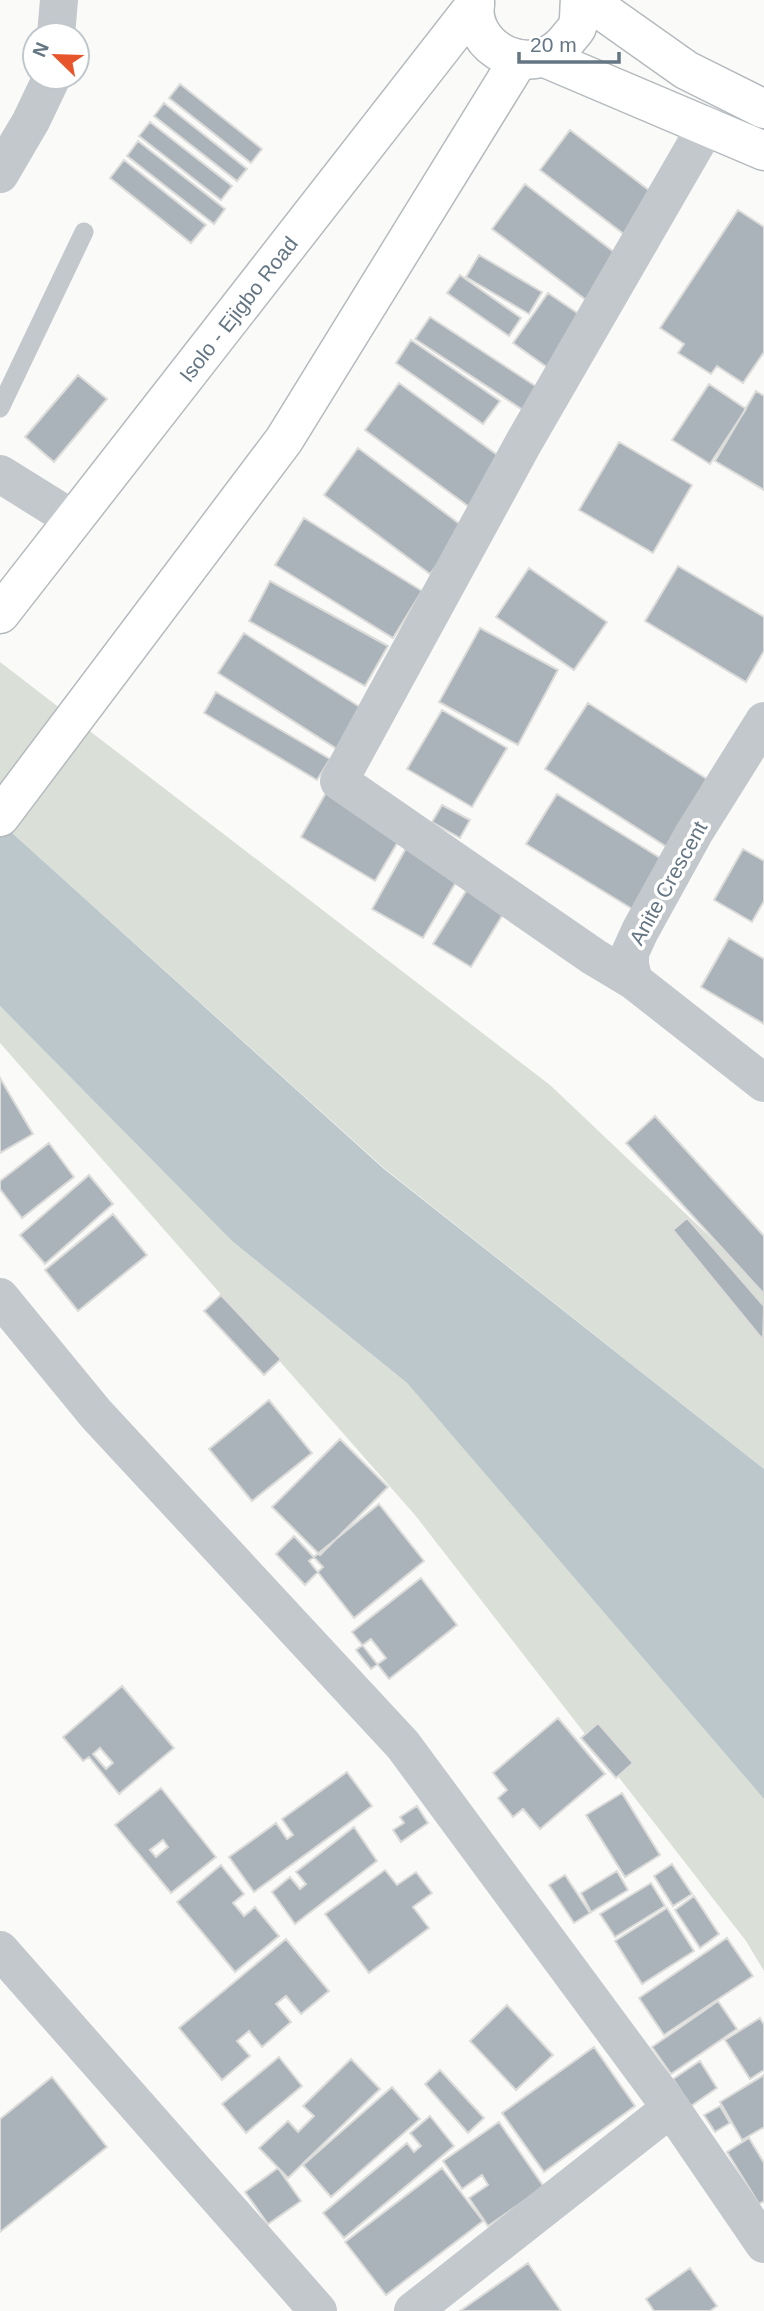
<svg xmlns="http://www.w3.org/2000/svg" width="764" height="2311" font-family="Helvetica,sans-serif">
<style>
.green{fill:#dadfd7}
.water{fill:#bbc7cb}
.building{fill:#aab3b9;stroke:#dcdcda;stroke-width:2;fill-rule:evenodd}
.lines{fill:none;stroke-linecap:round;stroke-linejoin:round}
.primary-casing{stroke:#b4babe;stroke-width:41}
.lane{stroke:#c3c8cc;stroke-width:19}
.street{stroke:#c3c8cc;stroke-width:38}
.primary{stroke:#fff;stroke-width:38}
.labels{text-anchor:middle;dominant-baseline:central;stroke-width:7;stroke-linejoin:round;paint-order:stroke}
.street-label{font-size:21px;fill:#647683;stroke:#fff}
</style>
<rect width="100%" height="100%" fill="#fafaf8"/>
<!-- green -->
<path class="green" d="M0 662 550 1085 764 1288V1469L385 1169 0 822Z
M0 1006 232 1241 407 1383 764 1799V1971L746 1941 415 1515 0 1043Z"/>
<!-- water -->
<path class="water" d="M0 822 384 1169 764 1469V1799L407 1383 232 1241 0 1006Z"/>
<!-- building -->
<path class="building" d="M180 84 262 149 251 163 169 98Z
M164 103 247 169 237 181 154 116Z
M150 122 232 186 221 200 139 136Z
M570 130 663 201 633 241 540 170Z
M138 141 225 209 214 224 127 156Z
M124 160 206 225 191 243 110 178Z
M525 184 627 262 594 306 492 229Z
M738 210 764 227V352L743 383 717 366 711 374 678 353 684 344 660 328Z
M479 255 542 292 529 314 466 277Z
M460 275 521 318 509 336 447 293Z
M548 293 586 319 551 370 513 343Z
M430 317 543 391 529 414 415 339Z
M411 340 500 401 483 424 396 363Z
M78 375 107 399 54 462 25 437Z
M399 383 511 465 476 512 365 430Z
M709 384 746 409 710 464 672 440Z
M756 391 764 396V490L715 461Z
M619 442 692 485 653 553 579 510Z
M358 448 465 528 430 574 324 495Z
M304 518 422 591 393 638 275 565Z
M678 566 764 617V651L746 682 645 621Z
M529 568 607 622 574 670 496 617Z
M270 581 388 646 365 686 249 621Z
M480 628 558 670 518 745 439 702Z
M244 633 363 709 337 749 218 673Z
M216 692 330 759 317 780 204 713Z
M588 703 710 781 667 847 545 769Z
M442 710 507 748 472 807 407 769Z
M327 791 402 835 375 881 301 837Z
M557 794 665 861 634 910 526 844Z
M442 805 470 820 460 838 432 822Z
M410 841 462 872 423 938 372 909Z
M743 849 764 861V901L752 922 714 900Z
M468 888 505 911 471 967 433 944Z
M729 938 764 959V1024L701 987Z
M0 1078 33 1134 0 1153Z
M655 1116 764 1236V1294L626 1143Z
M49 1143 74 1177 22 1218 0 1189V1181Z
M89 1175 113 1204 45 1264 20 1235Z
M113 1214 147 1255 78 1311 45 1270Z
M687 1218 764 1306 763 1340 673 1230Z
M221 1295 281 1359 264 1375 204 1311Z
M269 1400 312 1453 252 1501 209 1449Z
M340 1439 388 1487 320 1555 272 1507Z
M379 1504 424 1561 354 1618 309 1561Z
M294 1536 323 1567 305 1585 276 1554Z
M421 1578 457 1625 389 1679 352 1632Z
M371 1639 386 1658 371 1669 356 1650Z
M122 1686 174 1748 119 1794 89 1757 83 1761 63 1737ZM100 1748 113 1763 106 1769 93 1754Z
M558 1718 605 1774 540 1829 523 1809 513 1817 498 1798 507 1790 493 1773Z
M598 1723 633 1763 616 1778 581 1738Z
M347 1772 372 1806 254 1892 229 1857 276 1823 287 1839 293 1835 282 1819Z
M161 1788 216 1857 171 1893 115 1825ZM163 1840 168 1847 156 1857 150 1850Z
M622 1793 660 1855 625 1877 586 1815Z
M417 1806 428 1823 401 1842 393 1830 404 1823 400 1817Z
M354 1827 377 1861 295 1924 272 1892 290 1877 300 1889 306 1884 296 1872Z
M672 1864 692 1894 673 1906 654 1876Z
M221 1865 244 1894 233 1903 244 1916 255 1907 279 1936 235 1972 177 1902Z
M385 1870 397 1885 416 1872 432 1893 413 1907 429 1928 369 1973 325 1914Z
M617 1871 628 1890 591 1912 581 1893Z
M565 1875 590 1913 574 1923 549 1885Z
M651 1883 665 1906 615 1937 600 1914Z
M694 1896 719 1934 700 1948 675 1910Z
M667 1908 694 1951 642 1984 615 1941Z
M727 1938 753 1976 664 2035 639 1998Z
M286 1939 329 1991 301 2014 286 1996 276 2004 291 2022 262 2047 249 2031 237 2041 250 2056 222 2080 179 2028Z
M718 2001 737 2029 671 2074 652 2047Z
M507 2005 553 2055 516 2090 470 2041Z
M760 2018 764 2025V2070L750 2079 725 2040Z
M594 2047 635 2106 544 2172 502 2113Z
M279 2057 302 2086 246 2133 222 2104Z
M351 2059 380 2089 288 2178 259 2148 288 2121 298 2132 314 2116 303 2106Z
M700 2061 717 2088 691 2106 673 2079Z
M440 2070 484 2118 468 2133 425 2084Z
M764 2075V2127L742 2140 720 2102Z
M52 2077 107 2147 0 2232V2119Z
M392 2087 420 2119 331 2197 303 2165Z
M720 2106 730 2123 715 2132 704 2115Z
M430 2116 454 2146 344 2238 323 2213 407 2143 414 2152 421 2146 410 2133Z
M499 2122 544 2187 488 2226 469 2198 488 2185 482 2175 462 2189 443 2161Z
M749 2138 764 2163V2201L759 2204 727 2152Z
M278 2168 301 2201 268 2224 245 2192Z
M442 2168 483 2221 386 2295 345 2242Z
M528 2263 561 2311H460Z
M690 2268 717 2306 710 2311H654L646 2299Z"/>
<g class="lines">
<!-- primary casing -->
<g class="primary-casing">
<g id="primary">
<path d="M475 0C467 51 534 82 567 40 570 36 575 31 577 27 580 20 579 8 580 0"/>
<path d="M587 0 686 70 764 109"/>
<path d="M545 58 764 151"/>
<path id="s1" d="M0 614 475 5"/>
<path d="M0 817 284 440 519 59"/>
</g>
</g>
<!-- lane -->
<path class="lane" d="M0 408 84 232"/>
<!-- street -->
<path class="street" d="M56 35 59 0
M0 174 31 121 52 77
M0 474 74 520
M764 721 694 833 640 931 630 953V965L634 981 764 1083
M634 981 594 957 339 781 524 442 707 125
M0 1297 96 1414 403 1745 671 2108 764 2244
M0 1950 318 2311
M413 2311 671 2108"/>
<!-- primary -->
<use href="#primary" class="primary"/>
</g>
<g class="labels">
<!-- street labels -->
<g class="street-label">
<text stroke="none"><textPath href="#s1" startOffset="387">Isolo - Ejigbo Road</textPath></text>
<text transform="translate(668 883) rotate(-61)">Anite Crescent</text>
</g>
</g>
<!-- north arrow -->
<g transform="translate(56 56) rotate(293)"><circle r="33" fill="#ffffff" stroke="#c1c8cd" stroke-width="2"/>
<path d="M0-5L12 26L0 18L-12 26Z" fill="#e7552b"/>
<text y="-10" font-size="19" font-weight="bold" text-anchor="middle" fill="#647683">N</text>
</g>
<!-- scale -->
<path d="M519 52v10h100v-10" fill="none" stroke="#647683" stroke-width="3.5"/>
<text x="530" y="52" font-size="21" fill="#647683" stroke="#ffffff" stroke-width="5" paint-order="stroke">20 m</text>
</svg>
